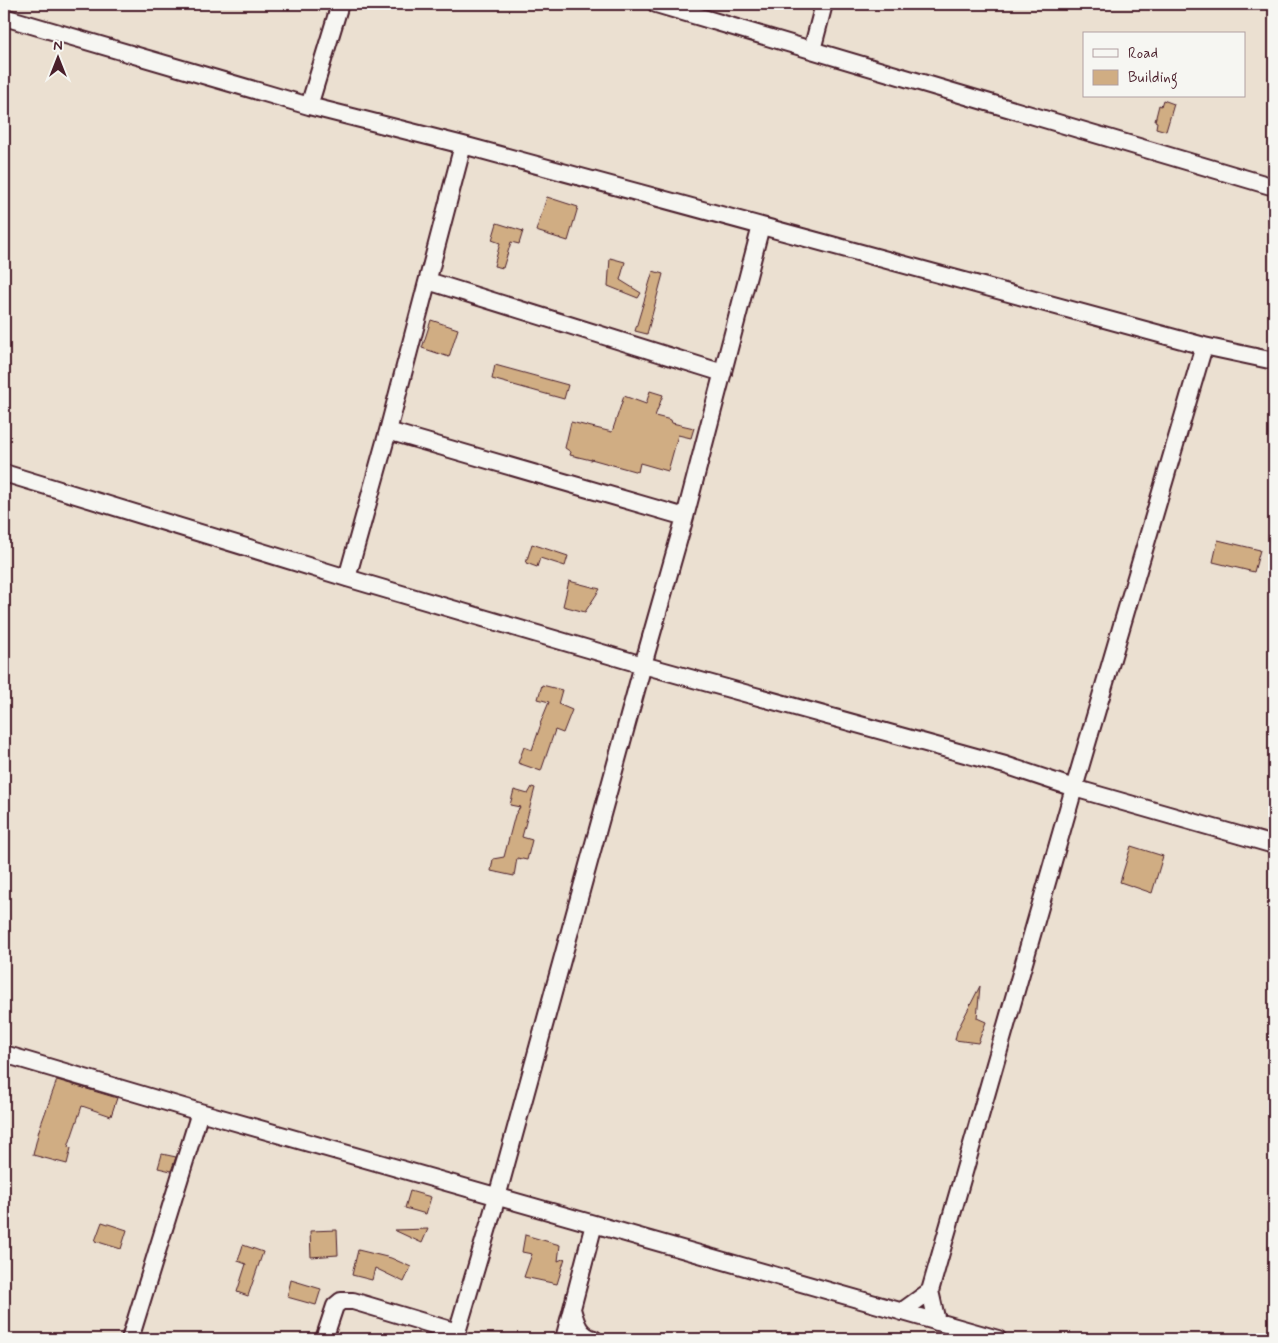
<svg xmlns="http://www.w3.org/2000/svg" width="1278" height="1343" font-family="Mynerve,sans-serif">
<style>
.building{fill:#d0ad83;stroke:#4a1f2b}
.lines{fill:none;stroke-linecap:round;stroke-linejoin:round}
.minor-casing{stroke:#4a1f2b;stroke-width:20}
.minor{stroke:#f6f6f2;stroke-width:16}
</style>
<rect width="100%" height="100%" fill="#ebe0d1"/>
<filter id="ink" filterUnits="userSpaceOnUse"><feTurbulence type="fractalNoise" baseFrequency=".02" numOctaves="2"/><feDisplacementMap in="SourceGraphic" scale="10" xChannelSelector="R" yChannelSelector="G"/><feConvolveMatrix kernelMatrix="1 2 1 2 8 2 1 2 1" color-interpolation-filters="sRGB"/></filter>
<g filter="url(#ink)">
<!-- building -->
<path class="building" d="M1163 100 1174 104 1166 131 1156 128 1157 122 1155 121 1159 105 1161 106Z
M547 197 578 207 568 241 536 231Z
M497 223 523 231 519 244 511 242 503 268 494 266 500 243 492 240Z
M610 258 625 262 620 280 641 293 638 298 608 286Z
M653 271 663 274 647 334 635 331Z
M431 320 458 329 449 357 422 348Z
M495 365 568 385 564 399 492 379Z
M650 391 663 395 655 416 671 420 672 423 694 428 691 438 678 435 668 471 640 463 638 472 591 459V460L570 455 571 452 565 448 571 422 612 432 624 396 646 404Z
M1218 540 1260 550 1254 572 1213 562Z
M532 544 568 556 565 566 540 558 537 567 526 563Z
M569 581 600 589 585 612 563 606Z
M542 685 562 690 558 704 572 710 563 733 555 730 541 771 518 763 524 747 532 750 541 724H540L549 702 538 699Z
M532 787 535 788 522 837 532 840 527 860 517 858 514 876 491 871 493 859 504 857 515 815 520 807 510 805 514 790 528 794Z
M1131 846 1163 856 1152 893 1120 882Z
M980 986 977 1018 986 1022 978 1043 955 1040 957 1031Z
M57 1080 117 1098 111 1116 82 1106 68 1147 71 1148 67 1164 33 1155 39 1130Z
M162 1154 176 1157 171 1171 158 1168Z
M410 1191 431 1197 426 1214 405 1208Z
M102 1222 127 1230 121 1249 95 1241Z
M428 1229 422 1243 394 1230Z
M337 1230 338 1255 311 1257 310 1231Z
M525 1235 560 1245 558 1261 565 1258 557 1284 524 1277 532 1254 522 1252Z
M243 1245 263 1252 248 1296 237 1292 246 1264 238 1261Z
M358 1250 391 1258 411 1267 404 1282 375 1268 372 1280 352 1275Z
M291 1280 321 1289 316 1305 287 1297Z"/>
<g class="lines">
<!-- minor casing -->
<g class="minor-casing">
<path id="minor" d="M656 4 1274 187
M4 17 309 106 463 145 1204 346 1274 361
M812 50 824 4
M309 106 340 4
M428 281 723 373
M388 431 685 517
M4 473 347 578 643 665 1005 765 1074 788 1274 845
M347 578 388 431 463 145
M4 1054 200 1112 998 1339
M572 1309C576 1323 579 1335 594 1339
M901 1312 930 1291
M937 1322 930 1291 1074 788 1204 346
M130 1339 200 1112
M324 1339 335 1306 341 1301H353L457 1332
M455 1339 497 1197 643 665 685 517 761 226
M564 1339 594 1224"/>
</g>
<!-- minor -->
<use href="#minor" class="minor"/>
</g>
</g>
<!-- margin -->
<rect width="1278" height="1343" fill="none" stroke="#f6f6f2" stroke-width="20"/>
<rect x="10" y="10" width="1258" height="1323" fill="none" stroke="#4a1f2b" stroke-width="2" filter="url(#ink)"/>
<!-- legend -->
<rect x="1083" y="32" width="162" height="65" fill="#f6f6f2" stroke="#b1a0a2"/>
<rect x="1093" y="49" width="25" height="8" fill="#f6f6f2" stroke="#b1a0a2"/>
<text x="1128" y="58" font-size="15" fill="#4a1f2b">Road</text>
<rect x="1093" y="70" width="25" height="15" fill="#d0ad83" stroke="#b1a0a2"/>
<text x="1128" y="82" font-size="15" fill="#4a1f2b">Building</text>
<!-- north arrow -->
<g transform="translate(58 58)" stroke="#f6f6f2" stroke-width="4" paint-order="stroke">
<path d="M0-4L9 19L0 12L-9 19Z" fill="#4a1f2b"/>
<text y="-8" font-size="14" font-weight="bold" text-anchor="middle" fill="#4a1f2b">N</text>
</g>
</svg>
